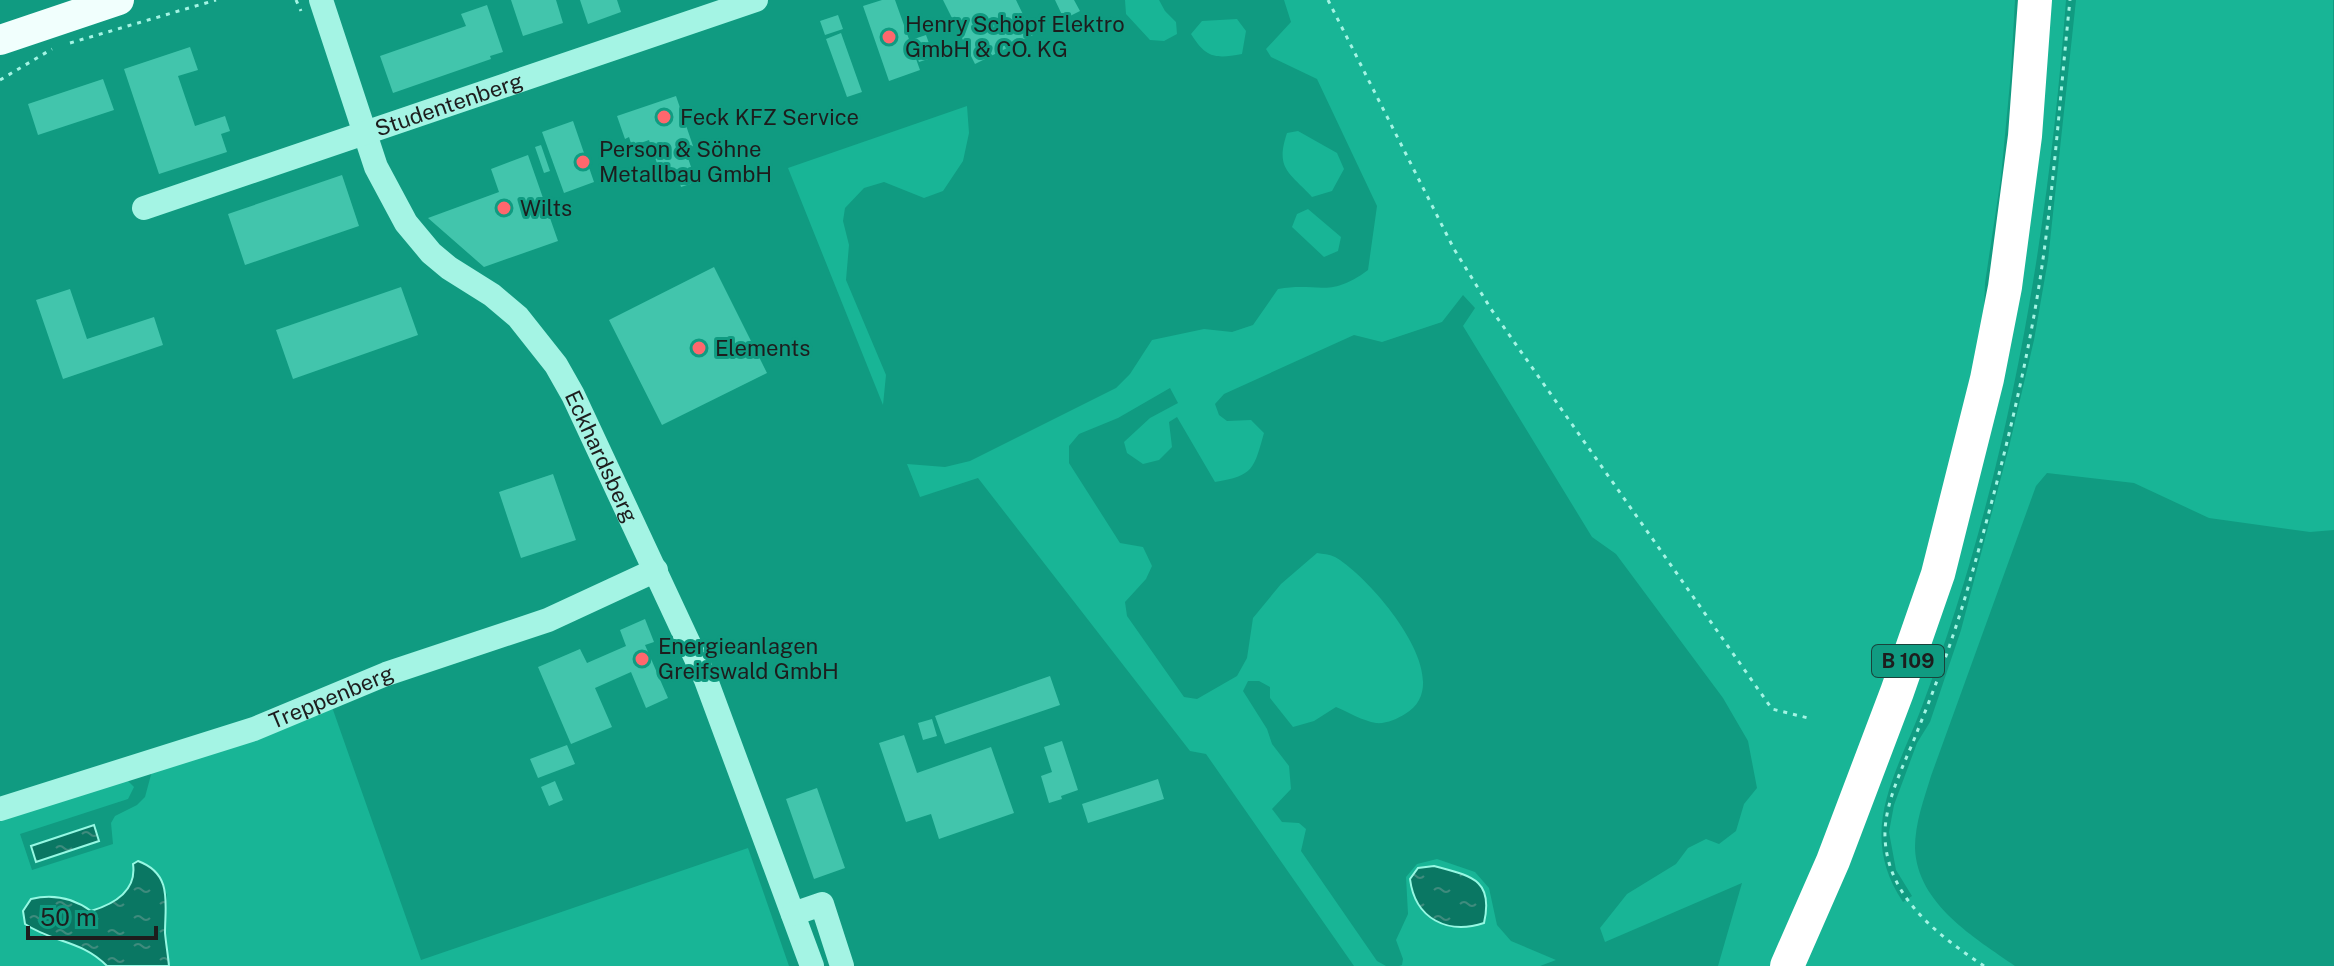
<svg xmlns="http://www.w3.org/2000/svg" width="2334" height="966" font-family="'Public Sans',sans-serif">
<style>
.green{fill:#18b596}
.water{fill:url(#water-ripples);stroke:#96f8e3;stroke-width:2}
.building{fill:#42c5ac}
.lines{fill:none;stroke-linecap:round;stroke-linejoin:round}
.path{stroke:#a4f4e4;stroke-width:3;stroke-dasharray:4 6;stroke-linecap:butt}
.minor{stroke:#a4f4e4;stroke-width:24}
.major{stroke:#f1fffd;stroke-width:30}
.highway{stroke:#fff;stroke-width:34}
.poi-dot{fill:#ff676d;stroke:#109b81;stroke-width:3}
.labels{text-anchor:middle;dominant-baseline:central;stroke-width:6;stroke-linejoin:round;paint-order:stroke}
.shield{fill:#109b81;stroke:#19433b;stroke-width:2}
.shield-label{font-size:20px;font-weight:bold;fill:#1d1d1d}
.poi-label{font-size:22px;fill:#1d1d1d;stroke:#109b81;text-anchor:start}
.street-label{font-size:22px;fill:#1d1d1d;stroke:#109b81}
</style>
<defs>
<pattern id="water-ripples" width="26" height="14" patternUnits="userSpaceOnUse" patternTransform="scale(2)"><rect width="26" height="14" fill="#0a7763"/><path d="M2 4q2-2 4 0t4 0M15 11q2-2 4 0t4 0" fill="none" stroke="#3f8b7d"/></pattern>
</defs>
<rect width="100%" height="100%" fill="#109b81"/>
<!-- green -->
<path class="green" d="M1125 0H1159L1165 11 1176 22 1177 34 1164 41 1150 40 1126 14Z
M1284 0H2015L2011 72 2001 177 1985 283 1983 342 1921 588 1776 966H1718L1742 883 1605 942 1600 928 1627 894 1676 864 1688 848 1706 839 1719 844 1736 831 1744 804 1757 788 1748 741 1723 698 1616 554 1592 537 1463 326 1475 308 1463 295 1442 322 1382 342 1354 335 1224 394 1215 404 1219 415 1227 421 1251 420 1264 433C1254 468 1254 476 1215 482L1177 417 1169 422 1172 447 1159 460 1143 464 1127 453 1124 442 1150 418 1178 403 1170 388 1118 418 1079 434 1069 446V463L1120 543 1143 547 1152 566 1146 579 1125 602 1127 616 1184 697 1197 699 1237 676 1247 658 1253 618 1281 584 1317 553C1323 554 1329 554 1335 557 1369 576 1462 681 1405 714 1397 719 1386 724 1376 723 1363 721 1348 712 1336 707L1314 721 1293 727 1270 698V687L1259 681H1248L1243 691 1267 729 1272 744 1289 766 1291 789 1272 809 1282 822 1299 823 1306 829 1301 851 1377 961 1386 966H1354L1206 754 1190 751 978 478 920 497 907 464 945 467 970 461 1116 388 1130 374 1152 340 1204 329 1232 332 1253 325 1278 289C1319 282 1329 299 1368 270L1377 206 1317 79 1271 57 1266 49 1291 22Z
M2045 0H2066C2048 241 2007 482 1921 709 1895 777 1857 833 1903 902L1912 896 1896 870 1889 832 1894 805 1917 743 1930 722 1961 630 2009 447 2034 340 2048 260 2076 0H2333L2334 530 2310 532 2209 518 2134 483 2047 473 2036 486 1931 776C1924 799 1915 823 1915 848 1917 904 1975 938 2015 966H1797L1929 634Z
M1237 19 1246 31 1242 54C1215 59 1206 58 1191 34L1202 21Z
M967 106 969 133 963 161 943 191 924 198 884 182 864 188 845 208 843 221 849 245 846 280 886 375 883 405 788 168Z
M1298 131 1337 153 1344 169 1332 191 1312 197C1289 172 1275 169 1287 133Z
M1308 209 1341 237 1338 251 1324 257 1292 227 1297 214Z
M332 707 421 960 748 848 789 966H169L165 938 167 894 133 864C133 869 135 873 134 878 131 895 105 906 91 911L75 900 41 935C68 941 87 947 107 966H0V819L126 779 134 787 128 799 20 834 32 870 113 844 111 823 115 816 137 805 145 797 152 771Z
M1437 859 1475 872 1489 888 1497 925 1511 941 1556 960 1540 966H1399L1402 965 1403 959 1396 940 1408 914 1406 877 1417 864Z"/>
<!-- water -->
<path class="water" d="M94 825 99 841 36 862 31 846Z
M138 861C173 874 165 903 165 933 166 944 168 955 169 966H107C82 940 53 943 25 924L23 911 31 899C52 894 73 898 91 911 114 904 137 891 133 864Z
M1434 866C1471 876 1494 879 1484 923 1448 935 1415 919 1410 879L1418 868Z"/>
<!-- building -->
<path class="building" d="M511 0H556L563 23 523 36Z
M580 0H617L621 12 588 24Z
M882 0H895L920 70 889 81 863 6Z
M943 0H1016L1033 35 975 64Z
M1055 0H1074L1080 11 1064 19Z
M487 5 503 52 490 56 491 59 393 93 380 56 466 26 461 14Z
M838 15 843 29 825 35 820 21Z
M841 33 862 92 847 97 826 39Z
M926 35 934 57 919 62 911 40Z
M190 47 198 70 178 76 195 126 225 116 230 131 221 134 227 152 159 174 124 69Z
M103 79 114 110 38 135 28 104Z
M676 96 693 146 685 149 696 182 681 187 676 170 661 175 649 140 632 146 629 137 625 139 617 116Z
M573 121 594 182 564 193 542 132Z
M541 145 550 171 544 173 535 147Z
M528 155 558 241 484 267 428 218 499 192 491 169Z
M342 175 359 226 245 265 228 214Z
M714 267 767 373 662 425 609 320Z
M401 287 418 335 293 379 276 330Z
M70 289 87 339 154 317 163 345 63 379 36 300Z
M553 474 576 540 521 558 499 492Z
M645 619 654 642 645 645 668 698 646 708 631 672 595 688 612 727 571 744 538 667 580 649 587 663 626 646 620 630Z
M1050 676 1060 705 945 744 935 716Z
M932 719 937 736 923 740 918 723Z
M904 735 917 773 991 747 1014 813 939 839 931 814 906 822 879 743Z
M1062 741 1078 790 1061 796 1062 799 1049 803 1041 776 1052 772 1044 747Z
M567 745 575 764 538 778 530 759Z
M1158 779 1164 799 1088 823 1082 804Z
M555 781 563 800 549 806 541 787Z
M817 788 845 868 814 879 786 799Z"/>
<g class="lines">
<!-- path -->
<path class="path" d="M296 0 301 11
M1328 0 1454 249 1491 309 1772 709 1812 719
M70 43 216 0
M0 80 52 49
M1984 966C1936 934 1883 894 1885 830 1887 795 1907 759 1919 727 1938 680 1955 633 1969 584 1999 479 2028 367 2043 259 2055 173 2061 86 2070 0"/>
<!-- minor -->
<g class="minor">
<path id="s1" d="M321 0 376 167 406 223 431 253 449 268 492 295 518 317 556 365 573 395 706 680 812 966"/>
<path id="s2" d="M144 208 756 0"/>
<path id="s3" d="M0 809 254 729 386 674 548 620 656 570"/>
<path d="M793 914 822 904 842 966"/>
</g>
<!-- major -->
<path class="major" d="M0 40 119 0"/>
<!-- highway -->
<path class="highway" d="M1787 966 1833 861 1897 692 1938 574 1987 379 2005 287 2025 136 2035 0"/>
</g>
<!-- markers -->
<g class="poi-dot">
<circle cx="889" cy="37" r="8"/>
<circle cx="664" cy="117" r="8"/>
<circle cx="583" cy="162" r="8"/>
<circle cx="504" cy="208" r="8"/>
<circle cx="699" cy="348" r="8"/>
<circle cx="642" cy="659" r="8"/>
</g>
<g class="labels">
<!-- shield labels -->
<rect class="shield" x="1872" y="645" width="72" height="32" rx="6"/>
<g class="shield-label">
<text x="1908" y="661">B 109</text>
</g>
<!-- poi labels -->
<g class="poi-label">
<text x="905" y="24">Henry Schöpf Elektro<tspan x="905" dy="25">GmbH &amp; CO. KG</tspan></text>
<text x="680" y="117">Feck KFZ Service</text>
<text x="599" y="149">Person &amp; Söhne<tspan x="599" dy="25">Metallbau GmbH</tspan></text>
<text x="520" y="208">Wilts</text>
<text x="715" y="348">Elements</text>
<text x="658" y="646">Energieanlagen<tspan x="658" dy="25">Greifswald GmbH</tspan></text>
</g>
<!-- street labels -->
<g class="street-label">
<text stroke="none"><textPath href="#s2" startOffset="322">Studentenberg</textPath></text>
<text stroke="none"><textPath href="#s1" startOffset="550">Eckhardsberg</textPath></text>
<text stroke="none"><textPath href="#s3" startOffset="350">Treppenberg</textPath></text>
</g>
</g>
<!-- scale -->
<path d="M28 926v12h128v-12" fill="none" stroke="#1d1d1d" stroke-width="4"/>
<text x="40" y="926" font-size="24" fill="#1d1d1d" stroke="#109b81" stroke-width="6" paint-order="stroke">50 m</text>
</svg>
